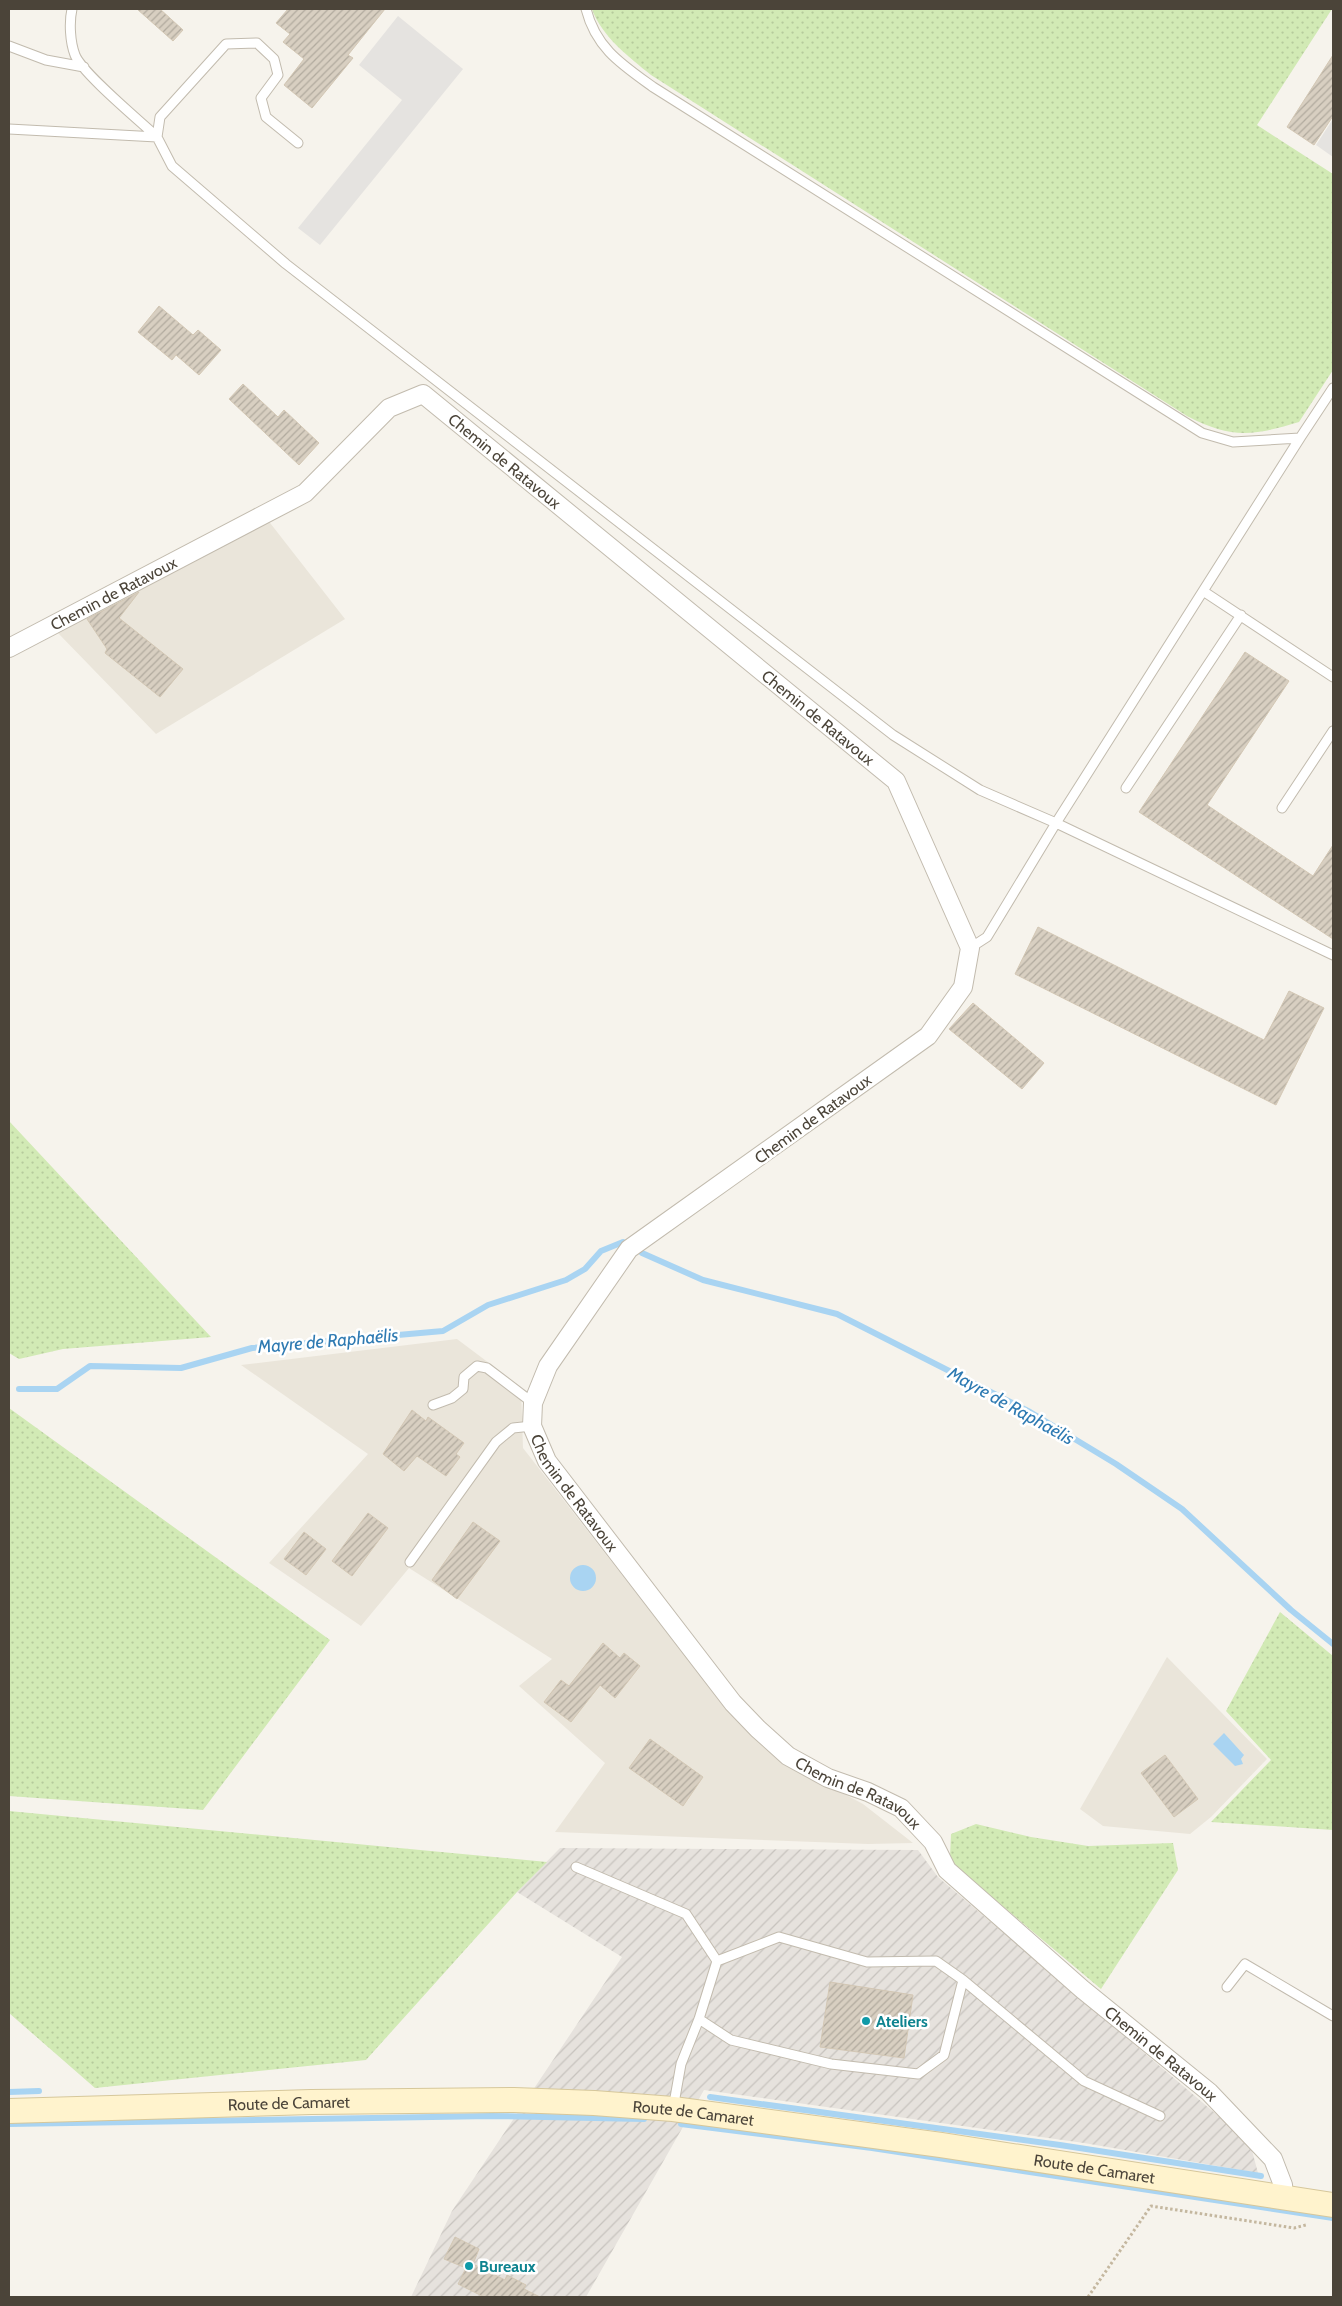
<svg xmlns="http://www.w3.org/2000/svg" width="1342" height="2306" font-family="Cabin,sans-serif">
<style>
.residential{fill:#eae5da}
.industrial{fill:url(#industrial-furrows)}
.grass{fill:url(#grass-dots)}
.parking{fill:#e5e3e0}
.water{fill:#a9d4f2}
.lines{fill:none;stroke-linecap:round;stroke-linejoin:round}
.stream{stroke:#a9d4f2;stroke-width:6}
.building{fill:url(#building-hatch);stroke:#d3c7b4}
.service-casing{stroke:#c2bbae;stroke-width:11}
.minor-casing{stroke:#c2bbae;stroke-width:20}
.secondary-casing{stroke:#d6c79b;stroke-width:26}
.path{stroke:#c4b79f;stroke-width:3;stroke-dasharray:2.5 2.5;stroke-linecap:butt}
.service{stroke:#fff;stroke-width:9}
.minor{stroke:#fff;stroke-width:18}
.secondary{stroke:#fff3cd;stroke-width:24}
.culture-dot{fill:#0f9aa8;stroke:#fff;stroke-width:2}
.labels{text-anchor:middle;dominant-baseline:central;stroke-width:5;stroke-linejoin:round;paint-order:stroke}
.street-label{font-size:16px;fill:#4b4439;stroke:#fff}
.culture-label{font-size:16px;font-weight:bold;fill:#0d838f;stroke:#fff;text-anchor:start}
.water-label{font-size:18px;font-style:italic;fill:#2e7ab2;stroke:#fff}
</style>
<defs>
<pattern id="industrial-furrows" width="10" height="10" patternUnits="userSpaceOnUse" patternTransform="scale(1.25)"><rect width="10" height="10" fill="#e6e2dd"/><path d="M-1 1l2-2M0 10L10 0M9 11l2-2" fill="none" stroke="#c7c3be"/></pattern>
<pattern id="grass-dots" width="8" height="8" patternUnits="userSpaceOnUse" patternTransform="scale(1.25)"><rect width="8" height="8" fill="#d2eab5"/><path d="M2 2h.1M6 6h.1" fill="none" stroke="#b6ca9c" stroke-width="1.8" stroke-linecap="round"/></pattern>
<pattern id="building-hatch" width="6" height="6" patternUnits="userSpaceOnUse" patternTransform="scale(1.25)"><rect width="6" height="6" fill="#d8cfc1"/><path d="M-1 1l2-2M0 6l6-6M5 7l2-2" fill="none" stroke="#b1aa9e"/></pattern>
</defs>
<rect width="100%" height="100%" fill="#f6f3ec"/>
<!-- residential -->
<path class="residential" d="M267 519 345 619 156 734 58 633 76 621Z
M457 1339 521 1387 523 1448 678 1647 742 1723 822 1782 863 1804 913 1843 868 1844 555 1832 605 1763 519 1686 552 1659 409 1568 361 1626 269 1563 368 1454 241 1365Z
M1167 1657 1267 1759 1211 1817 1190 1834 1103 1826 1080 1809Z"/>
<!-- industrial -->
<path class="industrial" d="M560 1848 918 1850 938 1877 1250 2143 1258 2173 1084 2143 704 2090 586 2297H411L452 2211 622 1957 517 1892Z"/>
<!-- grass -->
<path class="grass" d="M592 9H1332L1257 125 1333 174V370L1299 422C1253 436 1231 439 1187 416L651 75C629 57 602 37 592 9Z
M9 1121 211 1337 63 1349 19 1359 9 1353Z
M9 1408 330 1640 203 1810 9 1796Z
M1280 1612 1333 1656V1830L1211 1822 1271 1760 1226 1711Z
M9 1811 547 1862 517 1892 366 2060 95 2088 9 2013Z
M976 1824 1031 1837 1088 1846 1173 1843 1178 1870 1101 1989 955 1866 950 1857 951 1834Z"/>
<!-- parking -->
<path class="parking" d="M398 16 463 69 320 245 298 228 402 100 359 65Z
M1333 119V157L1316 145Z"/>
<!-- water -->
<path class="water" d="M570 1578a13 13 0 1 1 26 0a13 13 0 1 1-26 0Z
M1224 1733 1244 1755 1241 1759 1243 1764 1235 1766 1213 1744Z"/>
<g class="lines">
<!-- stream -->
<path class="stream" d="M642 1253 703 1280 837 1314 1030 1412 1116 1464 1182 1509 1291 1610 1333 1644
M19 1389H57L90 1366 181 1368 252 1348 443 1331 488 1305 566 1280 585 1269 601 1251 623 1242
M9 2092 39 2091
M710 2097 1060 2145 1261 2176
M9 2124 491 2116 644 2119
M681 2124 872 2148 1333 2218"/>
</g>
<!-- building -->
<path class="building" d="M137 9H160L183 30 173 41Z
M288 9H385L348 55 353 58 312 108 284 85 304 59 283 42 290 34 276 23Z
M1333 55V116L1314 145 1287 127Z
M159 306 193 335 198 330 221 350 199 375 176 355 172 360 138 332Z
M243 384 278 417 284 410 319 443 299 465 229 399Z
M139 592 119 618 183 669 160 697 105 653 107 649 87 619Z
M1245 652 1289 681 1207 805 1313 876 1333 845V939L1139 812Z
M1038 927 1264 1040 1289 991 1324 1008 1276 1105 1015 974Z
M973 1003 1044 1063 1022 1089 949 1029Z
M412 1410 426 1421 428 1417 464 1443 456 1454 460 1457 446 1476 417 1456 404 1471 383 1454Z
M368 1513 388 1528 352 1576 332 1561Z
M473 1522 500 1541 457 1599 432 1580Z
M304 1532 326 1549 306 1575 284 1559Z
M603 1643 620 1658 624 1653 640 1666 615 1698 600 1685 571 1722 544 1702 561 1680 569 1686Z
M650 1739 703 1777 683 1806 629 1768Z
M1165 1755 1198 1799 1174 1817 1141 1773Z
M830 1982 913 1995 904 2058 820 2047Z
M455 2237 479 2249 473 2264 505 2280 507 2275 526 2285 524 2289 540 2297H484L458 2284 466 2268 444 2259Z"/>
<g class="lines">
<!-- service casing -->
<g class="service-casing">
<path id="service" d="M72 9C69 22 70 42 75 55 82 73 140 121 157 137
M586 9C596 48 621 64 653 87L1202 433 1233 442 1300 438 1333 388
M9 46 46 60 84 67
M9 129 157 137
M298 143 266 117 261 98 278 75 274 59 257 43 226 44 160 117 157 137 172 166 286 264 893 735 980 790 1056 823 1300 438
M1203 591 1333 677
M1126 788 1241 615
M1282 808 1333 731
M970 948 987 937 1056 823 1333 955
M433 1405 452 1398 463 1389 464 1377 477 1366 487 1368 533 1403
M410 1562 496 1442 513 1428 532 1426
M576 1867 686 1914 717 1961
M963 1980 1084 2081 1160 2116
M1227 1987 1245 1964 1333 2016
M673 2109 681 2064 699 2019 717 1961 779 1937 867 1962 936 1961 963 1980 944 2055 918 2074 831 2064 731 2040 699 2019"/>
</g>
<!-- minor casing -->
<g class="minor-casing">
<g id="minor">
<path id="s1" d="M9 648 305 493 389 408 423 394 896 781 970 948 963 987 928 1036 629 1249 548 1366 533 1403 532 1426 547 1461 733 1703 758 1729 788 1756 828 1778 868 1792 901 1808 933 1842 947 1870 1082 1989 1209 2092 1273 2159 1283 2185 1284 2196"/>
</g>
</g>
<!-- secondary casing -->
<g class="secondary-casing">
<g id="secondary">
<path id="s2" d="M9 2111 311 2102 514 2100 594 2103 673 2109 941 2145 1333 2205"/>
</g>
</g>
<!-- path -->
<path class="path" d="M1088 2297 1151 2206 1294 2228 1306 2225"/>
<!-- service -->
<use href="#service" class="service"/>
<!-- minor -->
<use href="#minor" class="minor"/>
<!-- secondary -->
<use href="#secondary" class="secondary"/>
</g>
<!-- markers -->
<g class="culture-dot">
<circle cx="866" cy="2021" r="5"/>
<circle cx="469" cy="2266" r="5"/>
</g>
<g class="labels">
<!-- street labels -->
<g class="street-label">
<text stroke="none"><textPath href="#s1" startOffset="596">Chemin de Ratavoux</textPath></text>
<text stroke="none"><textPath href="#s1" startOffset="118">Chemin de Ratavoux</textPath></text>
<text stroke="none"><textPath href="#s1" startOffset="1001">Chemin de Ratavoux</textPath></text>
<text transform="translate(813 1119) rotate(-36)">Chemin de Ratavoux</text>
<text stroke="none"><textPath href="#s1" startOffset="2036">Chemin de Ratavoux</textPath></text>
<text stroke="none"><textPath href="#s1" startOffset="2456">Chemin de Ratavoux</textPath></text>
<text stroke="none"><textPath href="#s1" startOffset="2861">Chemin de Ratavoux</textPath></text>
<text stroke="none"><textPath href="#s2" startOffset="280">Route de Camaret</textPath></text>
<text stroke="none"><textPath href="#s2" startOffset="685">Route de Camaret</textPath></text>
<text stroke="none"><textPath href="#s2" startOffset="1090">Route de Camaret</textPath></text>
</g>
<!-- culture labels -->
<g class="culture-label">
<text x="876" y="2021">Ateliers</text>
<text x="479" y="2266">Bureaux</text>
</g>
<!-- water labels -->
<g class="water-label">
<text transform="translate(328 1341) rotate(-5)">Mayre de Raphaëlis</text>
<text transform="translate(1011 1406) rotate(29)">Mayre de Raphaëlis</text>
</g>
</g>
<!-- border -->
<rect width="1342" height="2306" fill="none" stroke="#4b4439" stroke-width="20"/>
</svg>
